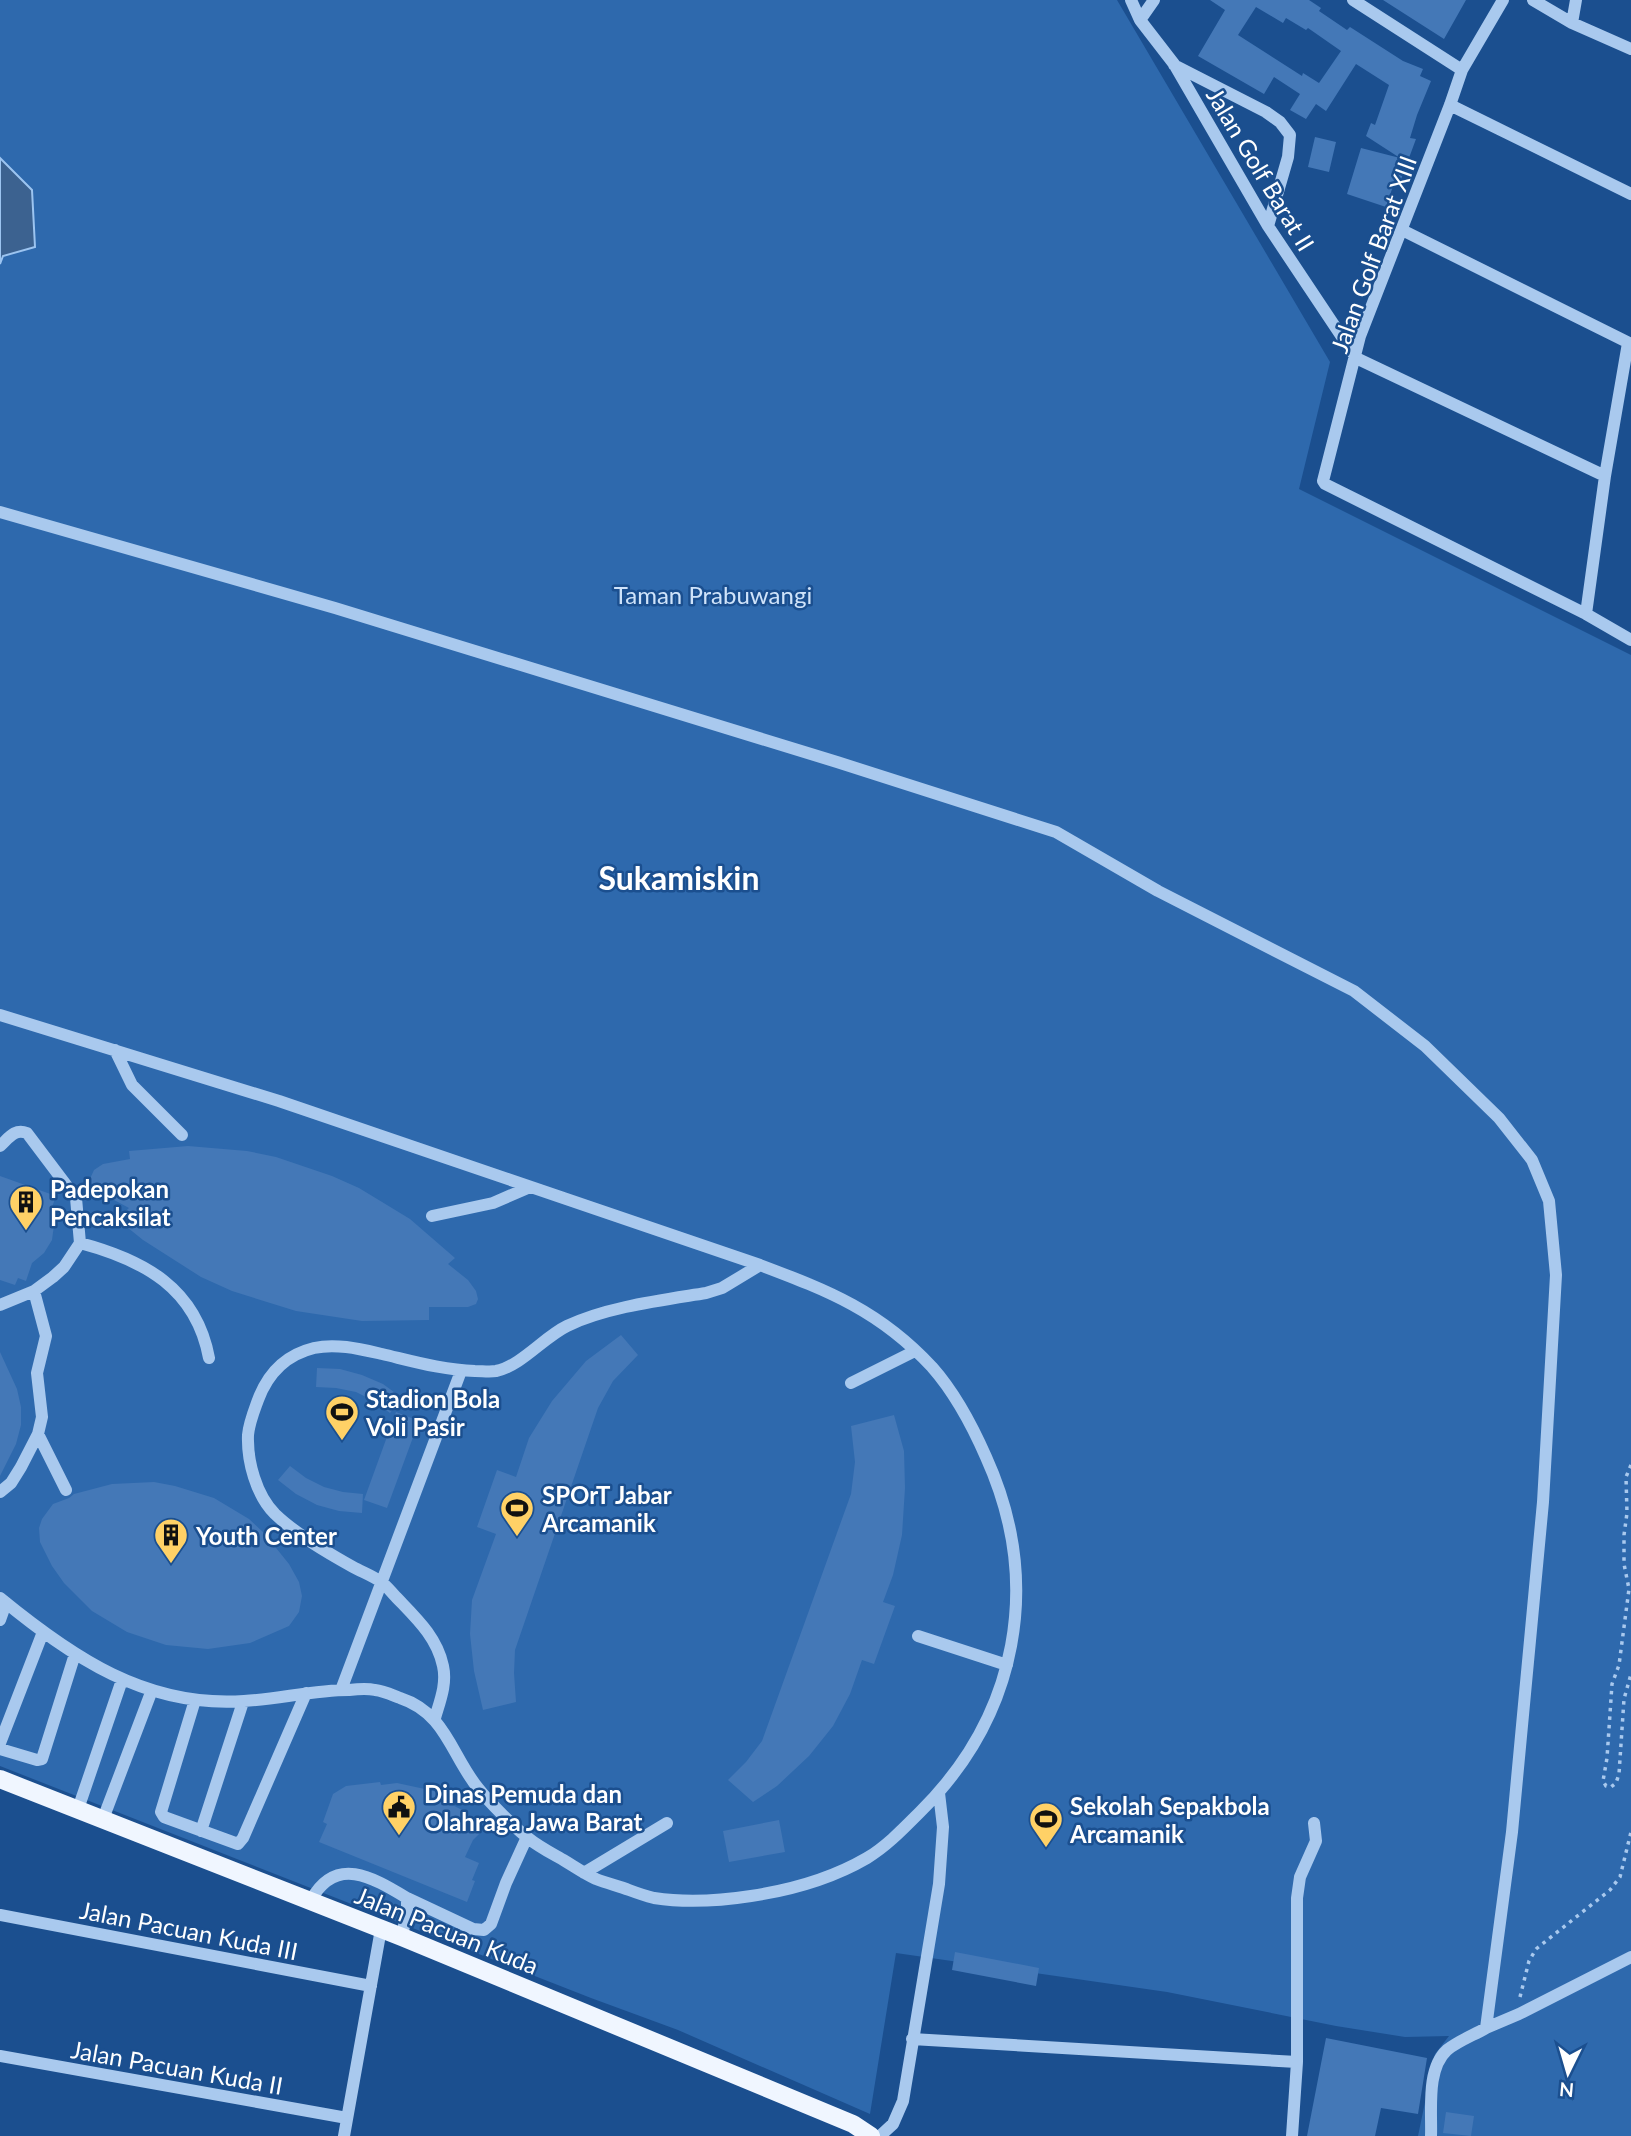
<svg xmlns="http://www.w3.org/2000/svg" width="1631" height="2136" font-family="Lato,sans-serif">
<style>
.green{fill:#2e69ad}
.water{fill:#3c6290;stroke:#9cc4f0;stroke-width:2}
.building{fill:#4478b7;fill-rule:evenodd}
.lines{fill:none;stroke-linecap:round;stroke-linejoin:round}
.path{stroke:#a9c9ee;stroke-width:3.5;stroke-dasharray:3.5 5;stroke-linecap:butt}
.minor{stroke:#a9c9ee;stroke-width:12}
.major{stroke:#f0f6ff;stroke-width:18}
.labels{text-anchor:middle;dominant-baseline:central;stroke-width:5;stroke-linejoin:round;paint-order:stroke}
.street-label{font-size:24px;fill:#fff;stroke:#1b4f8f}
.park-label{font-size:24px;fill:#cfe3fa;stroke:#1b4f8f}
.poi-label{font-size:24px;font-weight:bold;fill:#fff;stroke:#1b4f8f;text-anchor:start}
.district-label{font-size:32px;font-weight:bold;fill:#fff;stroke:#1b4f8f}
</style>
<rect width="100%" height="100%" fill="#1b4f8f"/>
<!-- green -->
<path class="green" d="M0 0H1117L1330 362 1299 489 1631 655V2136H1418L1435 2054 1449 2036 1405 2037 1336 2026 1167 1992 896 1953 870 2114 678 2030 591 1998 0 1766Z"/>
<!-- water -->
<path class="water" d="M0 158 32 190 35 247 3 256 0 264Z"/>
<!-- building -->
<path class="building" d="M1210 0H1309L1321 8 1319 11 1347 30 1350 27 1403 61 1423 69 1420 76 1431 81 1417 115 1410 138 1416 139 1399 185 1394 183 1386 207 1347 194 1361 148 1400 158 1366 136 1371 123 1375 125 1389 85 1356 64 1326 111 1316 104 1306 119 1290 110 1300 94 1274 77 1264 94 1198 56 1225 10ZM1256 7 1283 23 1286 18 1306 30 1308 28 1341 51 1319 83 1303 73 1302 76 1238 35Z
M1383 0H1466L1444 39Z
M1315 137 1336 142 1329 172 1308 167Z
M188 1146 247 1151 276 1157 332 1176 359 1188 410 1219 455 1258 448 1264 468 1280 476 1291 478 1299 476 1304 468 1307H429V1320L362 1321 296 1311 232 1291 201 1277 143 1240 117 1219 129 1208 101 1193 89 1181 94 1170 103 1164 130 1159 129 1151Z
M0 1176 56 1196 51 1210 54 1225 52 1240 44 1253 32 1263 26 1281 18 1278 15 1285 0 1280Z
M621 1335 638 1355 613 1381 598 1408 515 1650 514 1673 516 1702 483 1710 474 1671 470 1634 472 1600 496 1534 477 1527 497 1470 516 1477 529 1438 552 1401 586 1361Z
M0 1352 17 1389 21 1407V1425L16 1444 0 1476Z
M317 1368 340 1369 362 1375 383 1384 402 1398 390 1413 374 1401 356 1392 336 1388 316 1387Z
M396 1412 419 1421 387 1508 364 1500Z
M894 1415 904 1451 905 1488 902 1535 893 1575 883 1602 895 1606 874 1664 862 1660 850 1694 833 1726 809 1756 777 1786 753 1802 728 1780 746 1762 762 1741 851 1494 855 1462 851 1426Z
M290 1466 306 1478 324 1487 343 1492 363 1494 362 1513 339 1511 317 1505 296 1494 278 1480Z
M154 1482 175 1486 214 1498 249 1519 264 1533 289 1564 299 1582 302 1596 299 1612 289 1626 250 1643 208 1649 166 1645 127 1632 92 1611 64 1583 52 1566 40 1542 39 1528 42 1519 53 1504 69 1498 74 1494 112 1484Z
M380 1782 381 1785 397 1783 434 1791 447 1797 445 1801 462 1810 476 1821 482 1831 473 1840 465 1857 479 1863 472 1880 475 1881 467 1902 319 1842 327 1824 323 1822 333 1794 346 1786Z
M779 1820 785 1852 729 1862 723 1831Z
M955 1952 1039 1968 1036 1986 952 1970Z
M1326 2038 1427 2058 1418 2114 1381 2108 1375 2136H1307Z
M1446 2112 1474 2116 1471 2136 1443 2133Z"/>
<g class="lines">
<!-- path -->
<path class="path" d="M1631 1465 1626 1477 1627 1513 1624 1535V1564L1629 1589 1619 1665 1612 1684 1607 1758 1603 1781 1606 1786 1611 1787 1616 1783 1619 1774 1624 1699 1631 1674
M1520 1997 1529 1961 1536 1949 1610 1890 1620 1877 1631 1832"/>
<!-- minor -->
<path class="minor" d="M1131 0 1140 20 1174 64 1268 226 1356 358 1605 476
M1353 0 1462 70
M1503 0 1462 70 1450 105 1360 336 1323 481 1325 484 1586 614 1631 640
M1533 0 1572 23 1631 49
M1140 20 1154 0
M1572 23 1576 0
M1174 65 1266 112 1280 122 1290 135 1288 157 1268 226
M1450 105 1631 194
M1402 230 1631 344
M0 512 335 608 837 762 1056 832 1158 891 1354 991 1425 1046 1499 1118 1532 1160 1549 1201 1556 1275 1543 1502 1512 1832 1486 2028C1474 2035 1458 2041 1447 2050 1426 2069 1432 2111 1431 2136
M1586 614 1605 476 1628 343
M0 1015 279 1101 760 1265C829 1291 880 1311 932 1367 955 1393 972 1425 986 1457 1043 1583 1018 1715 920 1812 904 1828 887 1846 867 1858 831 1879 791 1890 751 1896 719 1901 686 1903 654 1898 646 1896 637 1893 629 1890 618 1886 606 1883 596 1879 585 1874 575 1867 565 1861 553 1854 539 1847 528 1838 515 1828 489 1802 478 1788 451 1755 446 1713 400 1698 392 1695 384 1691 375 1690 367 1688 357 1689 349 1690 314 1690 279 1699 244 1701 146 1708 72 1657 0 1598
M115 1050 132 1085 182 1135
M0 1146C8 1139 14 1128 27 1133L76 1198 80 1243 64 1267 53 1277 34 1291 0 1305
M432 1216 493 1203 530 1187
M80 1243C144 1260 196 1288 209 1358
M851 1383 915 1351
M38 1434 66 1490
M0 1492 11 1483 21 1467 38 1434 42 1417 37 1373 46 1336 34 1291
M0 1620 6 1603
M918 1636 1007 1665
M341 1690 461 1371
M195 1700 161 1812 164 1817 238 1844 243 1838 306 1693
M435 1718C440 1701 447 1684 443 1666 437 1637 416 1618 396 1597 391 1592 387 1586 381 1582 373 1576 362 1572 353 1567 326 1552 297 1535 275 1514 256 1495 247 1461 248 1435 249 1423 254 1411 258 1400 268 1373 285 1355 314 1348 336 1343 360 1349 382 1354 412 1361 443 1370 475 1371 482 1371 490 1372 496 1371 521 1366 544 1337 567 1326 606 1307 663 1300 706 1293L722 1288 760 1265
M0 1743 43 1632
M0 1749 37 1760 42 1759 75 1654
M78 1809 122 1680
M103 1819 152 1690
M201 1831 243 1702
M584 1873 667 1823
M407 1898 473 1929 484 1930 491 1924 506 1883 527 1837
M311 1900C336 1855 372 1877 407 1898V1909L402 1937
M0 1915 371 1986
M1486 2028 1519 2014 1631 1957
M912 2039 1297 2062
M0 2056 347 2118
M344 2136 381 1929
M880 2136 893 2124 903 2101 939 1884 943 1827 939 1793
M1292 2136 1297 2062V1898L1300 1877 1316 1841 1314 1823"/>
<!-- major -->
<path class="major" d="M0 1779 402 1937 853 2124 871 2136"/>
</g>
<!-- icons -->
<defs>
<g id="building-pin" transform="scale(1.75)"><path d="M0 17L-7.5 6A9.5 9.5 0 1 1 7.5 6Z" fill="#ffd166" stroke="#1b4f8f"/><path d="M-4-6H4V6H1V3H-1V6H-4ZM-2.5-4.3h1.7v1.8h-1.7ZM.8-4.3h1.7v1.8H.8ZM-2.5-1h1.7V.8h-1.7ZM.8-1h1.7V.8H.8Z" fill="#111"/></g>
<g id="stadium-pin" transform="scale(1.75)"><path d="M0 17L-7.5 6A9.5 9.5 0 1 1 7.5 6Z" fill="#ffd166" stroke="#1b4f8f"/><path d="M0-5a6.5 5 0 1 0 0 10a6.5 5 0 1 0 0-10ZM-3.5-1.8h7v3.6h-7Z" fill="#111"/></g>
<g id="civic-pin" transform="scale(1.75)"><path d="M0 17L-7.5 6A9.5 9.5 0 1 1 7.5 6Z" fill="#ffd166" stroke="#1b4f8f"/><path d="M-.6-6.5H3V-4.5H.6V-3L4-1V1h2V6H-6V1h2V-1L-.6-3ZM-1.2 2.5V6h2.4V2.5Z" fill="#111"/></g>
</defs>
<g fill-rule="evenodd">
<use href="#building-pin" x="26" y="1202"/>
<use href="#stadium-pin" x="342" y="1412"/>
<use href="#stadium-pin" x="517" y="1508"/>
<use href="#building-pin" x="171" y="1535"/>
<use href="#civic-pin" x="399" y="1807"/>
<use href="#stadium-pin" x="1046" y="1819"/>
</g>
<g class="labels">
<!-- street labels -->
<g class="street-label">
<text transform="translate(1261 169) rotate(59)">Jalan Golf Barat II</text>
<text transform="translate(1373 254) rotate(-70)">Jalan Golf Barat XIII</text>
<text transform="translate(189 1930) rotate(11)">Jalan Pacuan Kuda III</text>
<text transform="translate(447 1930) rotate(22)">Jalan Pacuan Kuda</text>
<text transform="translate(177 2067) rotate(10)">Jalan Pacuan Kuda II</text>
</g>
<!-- park labels -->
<g class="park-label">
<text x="713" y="594">Taman Prabuwangi</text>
</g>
<!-- poi labels -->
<g class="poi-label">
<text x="50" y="1188">Padepokan<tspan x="50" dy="28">Pencaksilat</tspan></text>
<text x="366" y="1398">Stadion Bola<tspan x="366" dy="28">Voli Pasir</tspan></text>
<text x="542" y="1494">SPOrT Jabar<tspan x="542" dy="28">Arcamanik</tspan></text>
<text x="196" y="1535">Youth Center</text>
<text x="424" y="1793">Dinas Pemuda dan<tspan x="424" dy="28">Olahraga Jawa Barat</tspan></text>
<text x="1070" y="1805">Sekolah Sepakbola<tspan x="1070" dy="28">Arcamanik</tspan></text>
</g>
<!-- district labels -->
<g class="district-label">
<text x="679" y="877">Sukamiskin</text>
</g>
</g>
<!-- north arrow -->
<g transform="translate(1568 2073) rotate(185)" stroke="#1b4f8f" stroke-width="5" paint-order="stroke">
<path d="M0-5L12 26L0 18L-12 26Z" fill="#ffffff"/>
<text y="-10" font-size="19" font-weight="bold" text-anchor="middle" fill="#ffffff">N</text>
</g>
</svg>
